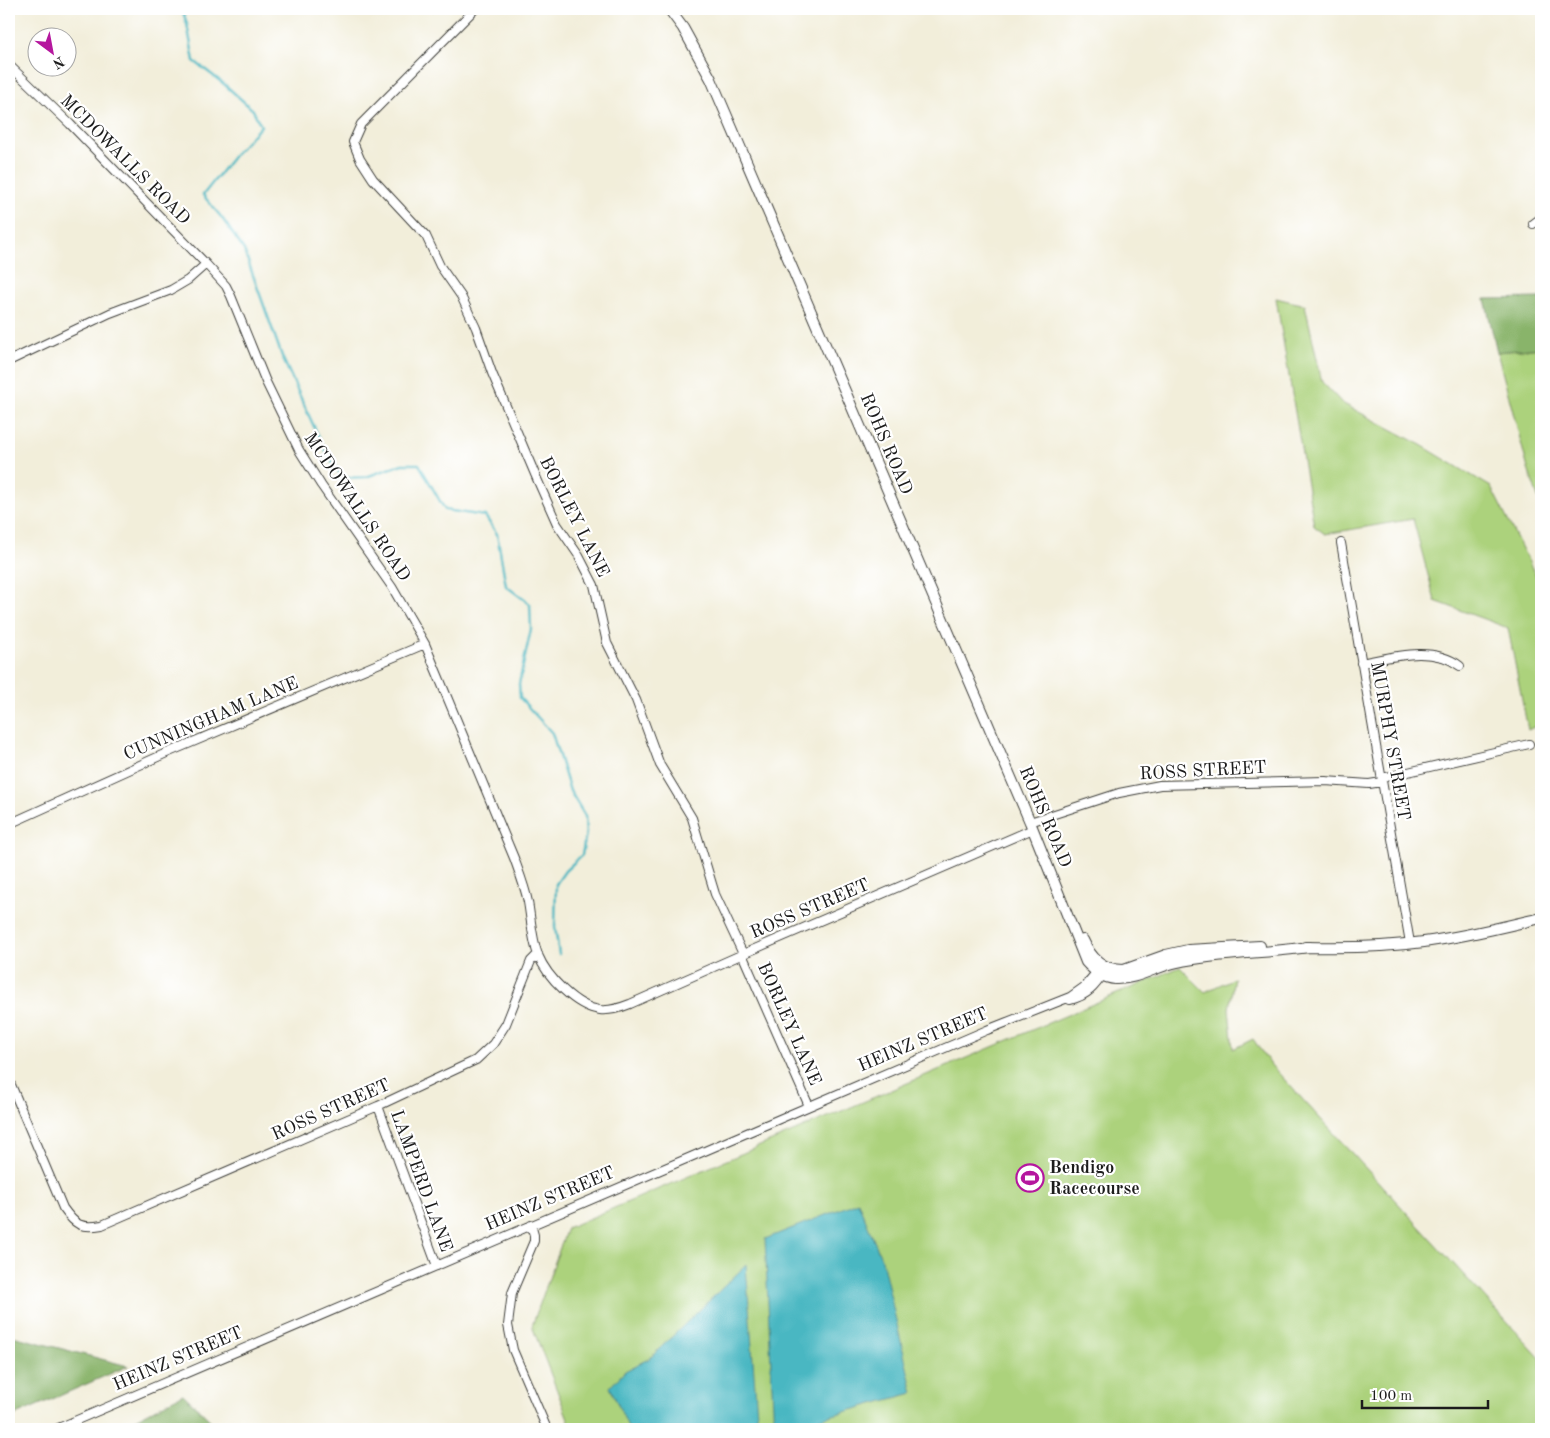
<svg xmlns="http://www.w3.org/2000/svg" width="1550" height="1438" font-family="'Old Standard TT',serif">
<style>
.green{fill:#acd27b;stroke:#64774c}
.forest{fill:#89b46b;stroke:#526844}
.water{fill:#49b7c2;stroke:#326a6f}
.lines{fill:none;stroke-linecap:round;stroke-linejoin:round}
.stream{stroke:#49b7c2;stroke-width:2.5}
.minor-casing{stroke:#3c3c38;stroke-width:10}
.tertiary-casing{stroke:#3c3c38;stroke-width:12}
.minor{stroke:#fff;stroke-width:8}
.tertiary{stroke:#fff;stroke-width:10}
.labels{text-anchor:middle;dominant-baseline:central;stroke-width:4.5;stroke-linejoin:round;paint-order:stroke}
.street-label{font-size:18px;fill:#1c1c1c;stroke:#fff}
.poi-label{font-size:18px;font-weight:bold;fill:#1c1c1c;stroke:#fff;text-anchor:start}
</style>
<rect width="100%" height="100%" fill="#fff"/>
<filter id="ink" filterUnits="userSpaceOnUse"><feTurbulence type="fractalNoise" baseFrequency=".02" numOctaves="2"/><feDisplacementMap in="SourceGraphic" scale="10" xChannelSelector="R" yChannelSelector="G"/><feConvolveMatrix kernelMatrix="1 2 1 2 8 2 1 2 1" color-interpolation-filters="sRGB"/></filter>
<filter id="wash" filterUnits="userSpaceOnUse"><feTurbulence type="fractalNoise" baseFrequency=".0096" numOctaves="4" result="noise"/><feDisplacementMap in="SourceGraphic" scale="20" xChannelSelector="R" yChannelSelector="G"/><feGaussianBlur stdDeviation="1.12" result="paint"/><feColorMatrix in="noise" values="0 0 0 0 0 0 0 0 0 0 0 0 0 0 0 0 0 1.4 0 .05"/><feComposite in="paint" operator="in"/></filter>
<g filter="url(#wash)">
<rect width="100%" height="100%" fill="#f2eeda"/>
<!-- green -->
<path class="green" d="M1276 298 1305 305 1322 382 1342 403 1421 445 1491 487 1538 580 1541 583 1540 724 1528 730 1508 628 1435 601 1413 519 1325 534 1314 526Z
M1541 348V506L1528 469 1497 352Z
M1180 967 1205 992 1234 978 1229 1009 1233 1049 1253 1039 1271 1065 1541 1359V1429H572L532 1326 567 1228Z"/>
<!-- forest -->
<path class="forest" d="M1541 298V348L1497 352 1485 299Z
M9 1335 128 1366 9 1418Z
M183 1394 219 1429H116Z"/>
<!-- water -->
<path class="water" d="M858 1202 882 1260 913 1393 782 1429H774L765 1239Z
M746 1265 758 1429H629L610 1387 625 1371 650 1358Z"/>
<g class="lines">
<!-- stream -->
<path class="stream" d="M182 9 187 24 194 61 224 84 253 110 261 126 236 153 203 195 222 218 244 250 283 359 316 431 330 459 343 478 366 477 402 464H419L445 510 485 516 497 534 506 586 530 604 531 629 519 684 520 698 552 733 570 791 585 816 586 833 582 855 565 871 556 884 555 927 559 954"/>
</g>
</g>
<g filter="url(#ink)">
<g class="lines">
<!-- minor casing -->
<g class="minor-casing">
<path id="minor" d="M475 9 361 124 353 142 360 159 373 179 426 236 440 266 461 296 476 328 492 373 537 479 557 524 579 556 594 585 607 643 636 700 660 765 692 818 715 894 743 954
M9 65 70 124 206 264 226 286 231 296 266 382 299 450 321 485 392 587 425 644 514 858C519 872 525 887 528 902 531 919 532 939 538 955 547 977 576 1007 600 1010 611 1011 620 1008 630 1004L743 954 1033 829
M1533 224 1541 218
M9 361 110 313 171 290 188 280 206 264
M1341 543 1410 943
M1361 663C1393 657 1432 645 1460 666
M1382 778 1529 744
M1030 822 1119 793 1160 785 1325 781 1369 784 1382 782
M9 824 162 755 425 644
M742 954 809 1106
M1070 1000C1088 996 1095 986 1105 972
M9 1080 63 1208C75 1225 81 1229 102 1225L378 1106 476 1060 493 1044 506 1024 531 961 538 954
M378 1106 437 1266
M531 1225 534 1235V1241L512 1293 508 1325 513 1350 547 1429
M56 1429 987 1030 1070 997 1084 987 1099 969"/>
</g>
<!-- tertiary casing -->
<g class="tertiary-casing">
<path id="tertiary" d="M669 9 683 28 711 79 1030 822 1086 962C1093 970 1103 978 1115 979 1136 980 1157 966 1177 962 1221 953 1266 953 1310 947
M1083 940C1091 958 1102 970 1124 970L1166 955 1188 950 1260 946
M1305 947C1343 948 1386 947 1424 942 1464 937 1503 927 1541 918"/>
</g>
<!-- minor -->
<use href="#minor" class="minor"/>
<!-- tertiary -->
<use href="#tertiary" class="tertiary"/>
</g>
</g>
<!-- icons -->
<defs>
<g id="stadium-ring" transform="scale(1.4375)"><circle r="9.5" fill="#fff" stroke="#b5179e" stroke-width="1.5"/><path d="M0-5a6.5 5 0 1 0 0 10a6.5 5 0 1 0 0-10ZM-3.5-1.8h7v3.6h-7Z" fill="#b5179e"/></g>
</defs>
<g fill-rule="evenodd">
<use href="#stadium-ring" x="1030" y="1178"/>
</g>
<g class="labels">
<!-- street labels -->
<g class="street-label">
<text transform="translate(125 160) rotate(45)">MCDOWALLS ROAD</text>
<text transform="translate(886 444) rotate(67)">ROHS ROAD</text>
<text transform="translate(357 507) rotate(56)">MCDOWALLS ROAD</text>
<text transform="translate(574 517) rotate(63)">BORLEY LANE</text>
<text transform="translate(211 719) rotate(-23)">CUNNINGHAM LANE</text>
<text transform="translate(1390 741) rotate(80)">MURPHY STREET</text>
<text transform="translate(1203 771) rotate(-3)">ROSS STREET</text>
<text transform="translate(1045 817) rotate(67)">ROHS ROAD</text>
<text transform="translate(810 909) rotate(-23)">ROSS STREET</text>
<text transform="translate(789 1024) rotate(66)">BORLEY LANE</text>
<text transform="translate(923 1040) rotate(-23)">HEINZ STREET</text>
<text transform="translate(331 1110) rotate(-24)">ROSS STREET</text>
<text transform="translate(421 1181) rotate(70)">LAMPERD LANE</text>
<text transform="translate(550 1199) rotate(-23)">HEINZ STREET</text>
<text transform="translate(178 1359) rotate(-23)">HEINZ STREET</text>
</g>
<!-- poi labels -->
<g class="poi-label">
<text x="1049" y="1168">Bendigo<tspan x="1049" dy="21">Racecourse</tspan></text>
</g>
</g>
<!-- margin -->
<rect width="1550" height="1438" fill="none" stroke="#fff" stroke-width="30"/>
<!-- north arrow -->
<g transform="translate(52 52) rotate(148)"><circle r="24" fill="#ffffff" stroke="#a4a4a4"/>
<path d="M0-4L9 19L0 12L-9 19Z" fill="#b5179e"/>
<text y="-8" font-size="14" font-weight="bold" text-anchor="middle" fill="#1c1c1c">N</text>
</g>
<!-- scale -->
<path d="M1362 1400v8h126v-8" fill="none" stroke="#1c1c1c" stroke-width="2.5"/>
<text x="1370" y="1400" font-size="15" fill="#1c1c1c" stroke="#ffffff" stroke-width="4" paint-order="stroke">100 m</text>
</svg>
